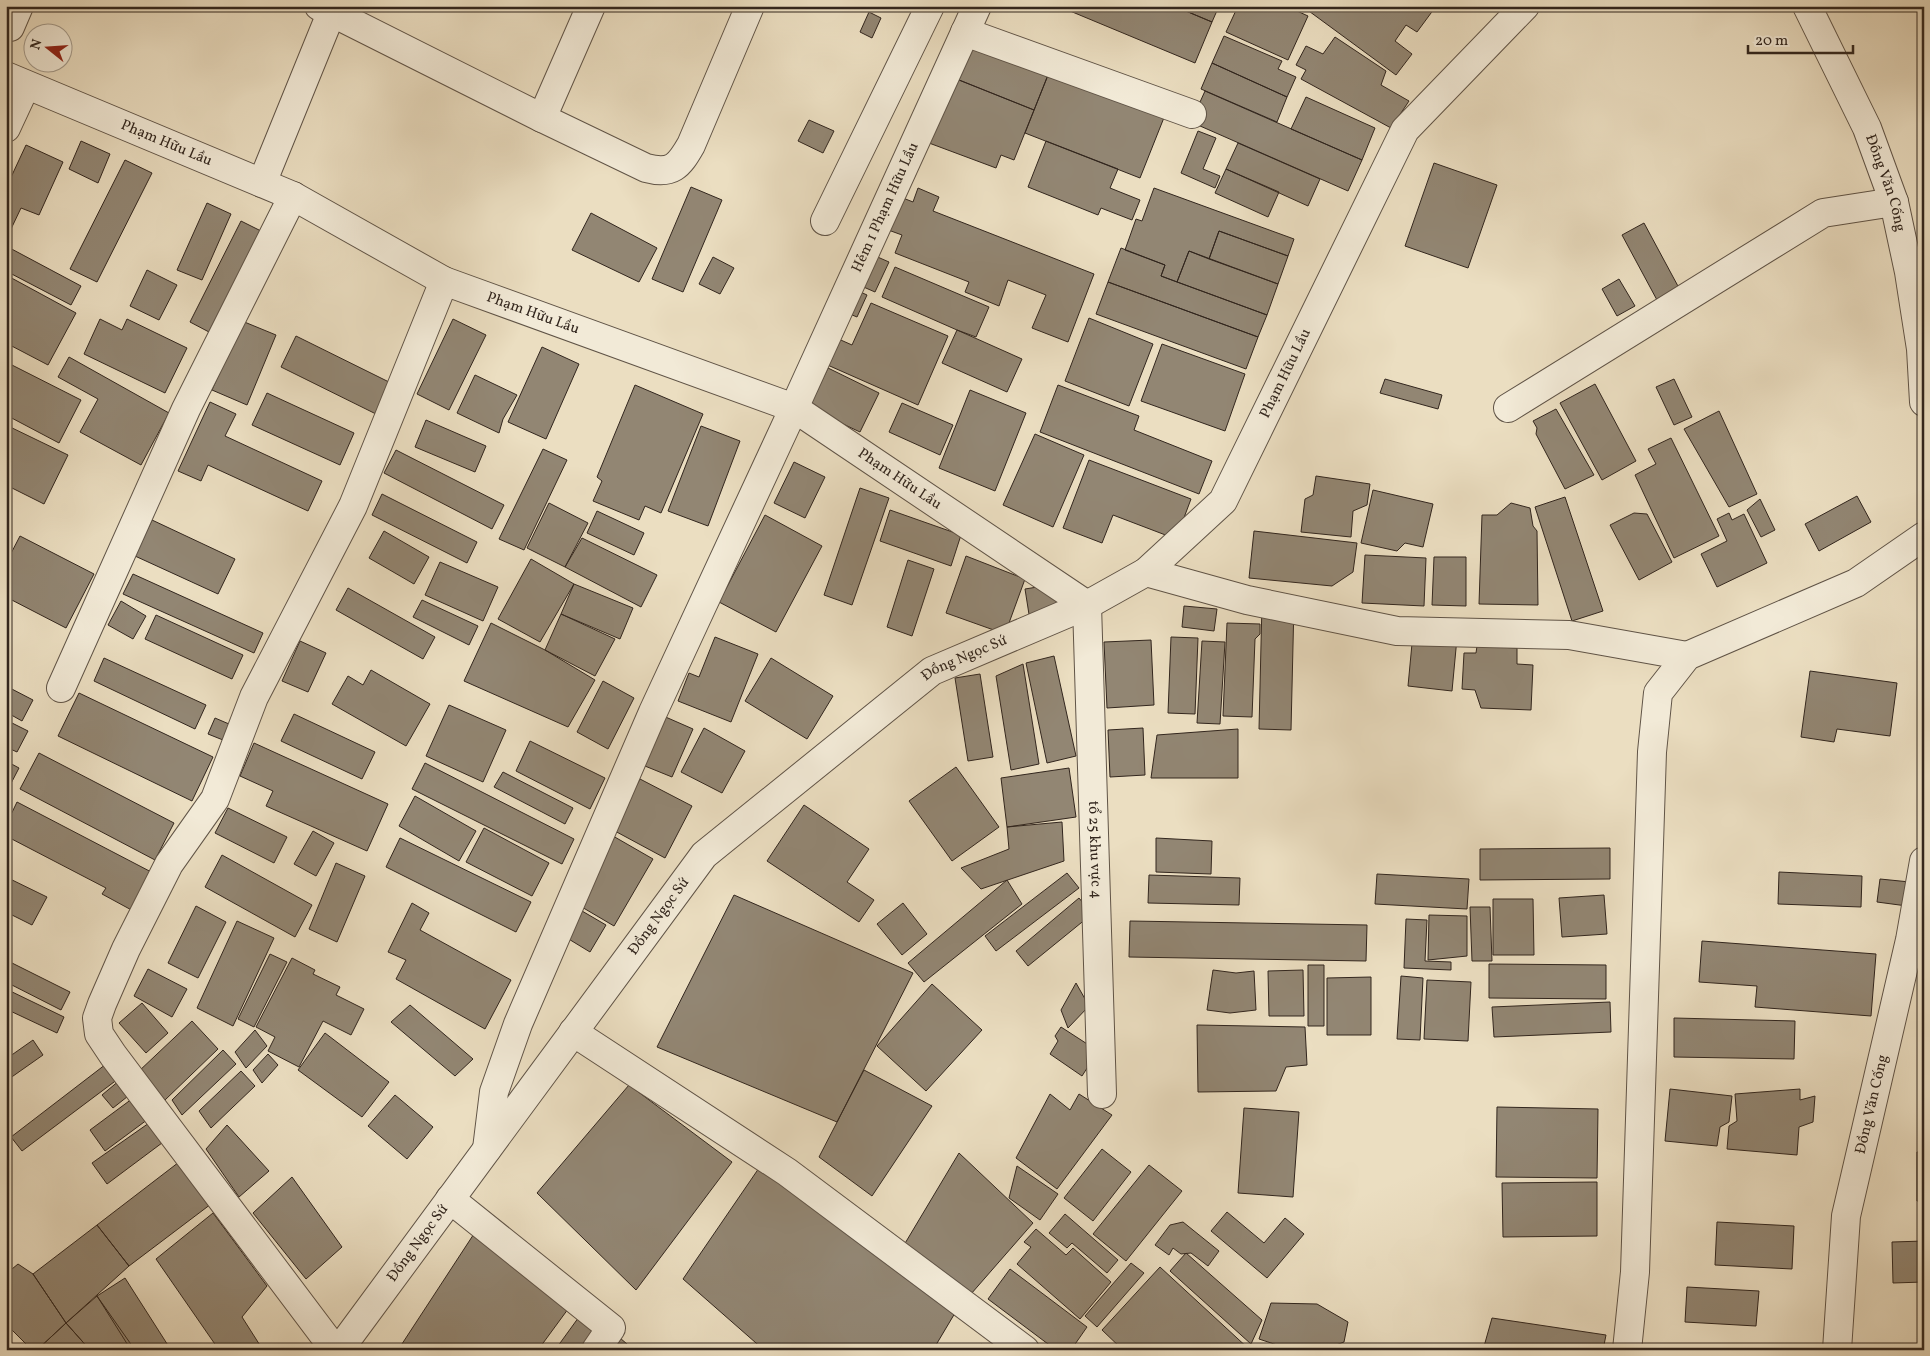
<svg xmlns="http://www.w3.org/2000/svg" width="1930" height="1356" font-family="Vollkorn,serif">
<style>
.building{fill:#928673;stroke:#32261e}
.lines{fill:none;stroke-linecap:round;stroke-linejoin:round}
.minor-casing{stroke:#605447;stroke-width:30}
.minor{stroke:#f2ead7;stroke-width:28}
.labels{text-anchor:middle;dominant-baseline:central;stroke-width:4;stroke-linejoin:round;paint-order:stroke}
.street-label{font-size:15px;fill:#32261e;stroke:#f2ead7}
</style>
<rect width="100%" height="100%" fill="#ebdec1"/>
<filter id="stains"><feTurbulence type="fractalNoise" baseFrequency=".004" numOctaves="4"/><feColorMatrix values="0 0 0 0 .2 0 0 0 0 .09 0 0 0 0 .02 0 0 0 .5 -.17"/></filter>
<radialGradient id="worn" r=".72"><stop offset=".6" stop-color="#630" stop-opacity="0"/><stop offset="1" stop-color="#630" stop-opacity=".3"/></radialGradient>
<!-- building -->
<path class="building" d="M1058 6H1174L1212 22 1195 63Z
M1174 6H1219L1212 22Z
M1238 6H1286L1308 16 1288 60 1226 32Z
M1302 6H1398L1401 8 1402 6H1430L1434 9 1417 32 1406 25 1395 41 1412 54 1396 75Z
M869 12 881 18 872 38 860 32Z
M972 34 1052 65 1034 110 954 78Z
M1224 36 1282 61 1278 69 1296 77 1287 97 1212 63Z
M1335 37 1386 71 1381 85 1409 101 1391 128 1301 79 1306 70 1296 65 1306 46 1323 54Z
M1212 63 1287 97 1277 122 1201 89Z
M1052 65 1167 110 1140 178 1025 133Z
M954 78 1034 110 1014 160 1001 155 996 168 929 143Z
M1205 91 1362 160 1348 191 1191 122Z
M1306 97 1375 128 1362 160 1291 129Z
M809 120 834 131 823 153 798 141Z
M1198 131 1216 138 1203 169 1220 176 1215 188 1181 173Z
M81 141 110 154 98 183 69 169Z
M1046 141 1118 169 1110 188 1140 200 1132 220 1101 208 1098 215 1028 187Z
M1238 143 1320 179 1308 206 1226 169Z
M26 145 63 162 39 215 21 208 11 229 6 227V188Z
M125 160 152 173 97 282 70 269Z
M1434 163 1497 185 1468 268 1405 246Z
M1226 169 1279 192 1268 217 1215 193Z
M691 187 722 200 683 292 652 279Z
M918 188 939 197 933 211 1094 274 1068 342 1032 328 1046 295 1008 280 999 306 965 292 969 282 895 253 902 235 880 227 893 194 913 202Z
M1154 188 1294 239 1288 256 1219 231 1209 259 1189 251 1177 282 1161 276 1165 265 1125 250 1136 219 1142 221Z
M207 203 231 214 202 280 177 270Z
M591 213 657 248 639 282 572 250Z
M241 221 261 231 209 332 190 322Z
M1644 223 1679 288 1657 300 1622 235Z
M1219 231 1288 256 1278 284 1209 259Z
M6 246 81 286 71 305 6 271Z
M1121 248 1165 265 1161 276 1267 315 1258 337 1108 282Z
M1189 251 1278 284 1267 315 1177 282Z
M873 255 889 262 875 292 859 285Z
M713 257 734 268 720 294 699 284Z
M895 267 989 307 976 337 957 330 882 297Z
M147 270 177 285 159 320 130 306Z
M6 275 76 313 48 365 6 343Z
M1619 279 1635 306 1617 316 1602 289Z
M1108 282 1258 337 1246 369 1096 314Z
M856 290 867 295 857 317 845 312Z
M871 303 948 336 918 405 823 363 834 337 852 345Z
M1089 318 1153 344 1129 406 1065 381Z
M100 319 122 330 127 319 187 348 165 393 84 354Z
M453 319 486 335 449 410 417 394Z
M242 321 276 335 247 405 212 390Z
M957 330 1022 359 1007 392 942 363Z
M296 336 393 384 378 415 281 367Z
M1162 344 1245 374 1225 431 1141 401Z
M542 347 579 364 546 439 508 422Z
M69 357 169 413 141 465 80 432 98 399 58 377Z
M6 362 81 400 59 443 6 415Z
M828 368 879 393 860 432 809 408Z
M475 375 517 395 503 419 499 433 457 413Z
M1385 379 1442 395 1438 409 1380 393Z
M1674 379 1692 417 1674 425 1656 387Z
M1595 384 1636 461 1602 480 1560 403Z
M635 385 703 414 661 513 645 506 639 520 593 501 602 481 597 477Z
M1058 385 1139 416 1134 430 1212 461 1199 494 1040 432Z
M970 390 1026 413 995 491 939 468Z
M267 393 354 433 340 465 252 425Z
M210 402 236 414 225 436 322 481 308 511 208 465 201 481 178 471Z
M902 403 953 425 940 455 889 432Z
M1556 409 1594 475 1565 489 1536 434 1537 428 1533 421Z
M1719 411 1757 494 1729 507 1684 429Z
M426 420 486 446 475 472 415 447Z
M6 425 68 455 44 504 6 485Z
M701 426 740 441 708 526 668 511Z
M1035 434 1084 455 1053 527 1003 505Z
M1671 438 1719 536 1674 558 1635 475 1656 464 1648 449Z
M543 449 567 460 524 550 499 539Z
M396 450 504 505 492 529 384 473Z
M1089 460 1191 499 1176 539 1113 515 1102 543 1063 528Z
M794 462 825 477 805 518 774 503Z
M1316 476 1370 484 1367 505 1353 511 1351 537 1301 532 1305 499 1313 495Z
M860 488 889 498 852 605 824 595Z
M1373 490 1433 504 1423 547 1405 543 1397 551 1361 543Z
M382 494 477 542 467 563 372 515Z
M1857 496 1871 522 1819 551 1805 524Z
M1565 497 1603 611 1572 621 1535 507Z
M1760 499 1775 530 1761 537 1747 510Z
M549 503 588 523 565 567 527 548Z
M1511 503 1530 508 1533 526 1537 531 1538 605 1479 604 1482 515H1497Z
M890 510 961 535 951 566 880 541Z
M597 511 644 533 634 555 587 533Z
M1634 513 1647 514 1672 562 1639 580 1610 525Z
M1729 513 1732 520 1744 514 1767 563 1717 587 1701 554 1727 541 1717 519Z
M765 515 822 546 776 632 719 602Z
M152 520 235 559 218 594 135 556Z
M384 531 429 557 414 584 369 558Z
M1254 531 1357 543 1353 572 1332 586 1249 578Z
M20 536 94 574 66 628 6 597V563Z
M582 538 657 575 641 607 565 567Z
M1365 555 1426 558 1424 606 1362 603Z
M966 556 1025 579 1005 634 946 613Z
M1434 557H1466V606L1432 605Z
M531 559 574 584 540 642 498 619Z
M908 560 934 569 912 636 887 627Z
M440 562 498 587 483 621 425 595Z
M133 574 263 633 254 653 123 594Z
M1062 583 1068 621 1031 627 1025 589Z
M574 584 633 608 620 639 561 614Z
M348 588 435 637 423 659 336 610Z
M422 600 478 626 469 645 413 617Z
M121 601 146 616 133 639 108 625Z
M1262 603H1294L1291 730 1259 729Z
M1184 606 1217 609 1214 631 1182 627Z
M561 614 615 639 595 676 545 650Z
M156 615 243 655 232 679 145 639Z
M491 623 545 650 595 680 568 727 464 681Z
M1227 623 1260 624V634L1255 639 1252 717 1223 716Z
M1413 633 1457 638 1452 691 1408 686Z
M715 637 758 654 731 722 678 701 689 673 699 677Z
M1171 637 1198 638 1195 714 1168 713Z
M1151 640 1154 705 1107 708 1104 642Z
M300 641 326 653 308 692 282 681Z
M1202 641 1225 642 1220 724 1197 723Z
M1477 646 1517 648V664L1533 665 1531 710 1481 708 1475 690 1462 689 1464 653H1476Z
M1054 656 1076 756 1047 763 1026 663Z
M104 658 206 705 195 729 94 681Z
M771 658 833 696 807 739 745 701Z
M1023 664 1039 764 1011 770 996 676Z
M371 670 430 704 406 746 332 704 348 676 363 685Z
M1810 671 1897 683 1890 736 1837 729 1834 742 1801 737Z
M980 674 993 757 968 761 955 678Z
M603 681 634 698 608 749 577 732Z
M6 686 33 700 22 721 6 712Z
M79 693 213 757 192 801 58 736Z
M449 705 506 730 483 782 426 756Z
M294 714 375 752 362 779 281 741Z
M661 715 693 729 672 777 640 764Z
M215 718 229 724 223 740 208 734Z
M6 720 28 731 17 752 6 747Z
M704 728 745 751 722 793 681 772Z
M1143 728 1145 775 1110 777 1108 730Z
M1238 729V778H1151L1157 735Z
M530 741 605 778 590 809 516 771Z
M254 743 388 804 367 851 266 806 273 791 240 776Z
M39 753 174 823 155 860 20 789Z
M6 761 19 768 6 793Z
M425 763 574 839 562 864 412 789Z
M956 767 999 827 952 861 909 801Z
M1069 768 1076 817 1007 827 1001 778Z
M503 772 573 808 565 824 494 787Z
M640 779 692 806 665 858 613 830Z
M415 796 476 831 459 861 399 826Z
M17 802 157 875 137 913 102 894 106 888 6 836V825Z
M804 805 869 849 847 882 874 900 859 922 767 861Z
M228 808 287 837 274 863 215 833Z
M1062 822 1064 861 981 889 961 868 1009 849 1007 827Z
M484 828 549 863 532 896 466 862Z
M313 831 334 843 316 876 294 864Z
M613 836 653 859 614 926 575 903Z
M400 838 531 902 516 932 386 867Z
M1156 838 1212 841 1211 874 1156 872Z
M1610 848V879L1480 880V849Z
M222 855 312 905 295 937 205 887Z
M336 863 365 876 337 942 309 929Z
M1779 872 1862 876 1861 907 1778 904Z
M1067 873 1079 888 996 951 985 936Z
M1377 874 1469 879 1467 909 1375 904Z
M1149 875 1240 878 1239 905 1148 903Z
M6 877 47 897 32 925 6 912Z
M1880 879 1910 882 1907 906 1877 902Z
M1007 880 1022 904 924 982 908 963Z
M734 895 913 973 837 1122 657 1047Z
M1604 895 1607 934 1562 937 1559 898Z
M1079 898 1092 914 1028 966 1016 951Z
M1493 899H1533L1534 955H1493Z
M412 903 429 913 420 930 511 980 485 1029 396 979 406 960 388 952Z
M903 903 927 934 902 955 877 924Z
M196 906 226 922 198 978 168 963Z
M1470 907H1490L1492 961H1472Z
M582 911 606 925 590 952 567 938Z
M1429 915 1467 916V956L1428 960Z
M1406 919 1427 920 1425 961 1451 962V970L1404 968Z
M237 921 274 938 233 1026 197 1008Z
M1130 921 1367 925 1366 961 1129 957Z
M1702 941 1876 954 1871 1016 1755 1007 1757 986 1699 982Z
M270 954 287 962 254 1027 238 1019Z
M292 958 315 970 313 974 340 987 336 995 364 1009 351 1035 323 1021 299 1067 268 1051 275 1037 256 1027Z
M6 960 70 992 61 1010 6 982Z
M1489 964 1606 965V999L1489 998Z
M1308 965H1324V1026H1308Z
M148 969 187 989 172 1017 134 996Z
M1213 970 1236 973 1254 971 1256 1010 1230 1013 1207 1010Z
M1303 970 1304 1016H1269L1268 971Z
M1401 976 1423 978 1420 1040 1397 1039Z
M1371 977V1035H1327V978Z
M1427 980 1471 982 1468 1041 1424 1039Z
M1076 983 1089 1006 1068 1028 1061 1010Z
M932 984 982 1030 926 1091 877 1046Z
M6 989 64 1017 57 1033 6 1009Z
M1610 1002 1611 1032 1494 1037 1492 1007Z
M142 1003 168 1033 146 1053 119 1023Z
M410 1005 473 1059 455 1076 391 1022Z
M1674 1018 1795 1021 1794 1059 1674 1057Z
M192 1021 218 1049 165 1100 138 1072Z
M1197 1025 1305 1027 1307 1065 1286 1067 1276 1091 1198 1092Z
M1061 1027 1098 1051 1082 1076 1050 1054 1058 1041 1055 1036Z
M255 1030 267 1046 246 1068 235 1052Z
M325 1033 389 1082 362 1117 298 1070Z
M33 1040 43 1055 6 1081V1059Z
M223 1050 236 1064 182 1115 172 1100Z
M268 1054 278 1065 262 1083 253 1070Z
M110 1061 122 1076 22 1151 11 1137Z
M864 1070 932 1106 872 1196 819 1157Z
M241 1071 255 1086 211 1128 199 1111Z
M126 1075 137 1089 113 1108 102 1095Z
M629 1085 732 1162 636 1290 537 1193Z
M1670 1089 1732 1096 1729 1122 1720 1127 1717 1146 1665 1141Z
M1800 1089V1100L1815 1096 1813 1122 1799 1127 1797 1155 1727 1149 1729 1126 1737 1121 1735 1094Z
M144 1090 159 1111 105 1151 90 1130Z
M1050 1094 1070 1110 1079 1094 1112 1115 1057 1189 1016 1158Z
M395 1095 433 1127 407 1159 368 1126Z
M1497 1107 1598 1109 1597 1178 1496 1177Z
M1244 1108 1299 1112 1293 1197 1238 1193Z
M159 1116 174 1134 107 1184 92 1163Z
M1919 1122H1924V1137H1919Z
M227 1125 269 1171 239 1197 206 1149Z
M1102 1149 1131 1172 1093 1221 1064 1198Z
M1917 1152H1924V1201H1917Z
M959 1153 1033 1223 971 1294 904 1245Z
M183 1159 215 1201 129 1266 97 1225Z
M1149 1165 1182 1191 1126 1261 1093 1234Z
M1017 1166 1058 1194 1040 1220 1009 1198Z
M759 1168 955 1313 933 1350H764L683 1279Z
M292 1177 342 1247 306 1279 253 1213Z
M1597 1182V1236L1503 1237 1502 1183Z
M1227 1212 1264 1243 1285 1218 1304 1234 1267 1278 1211 1231Z
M213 1213 267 1286 242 1317 263 1350H219L156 1259Z
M1065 1214 1118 1260 1107 1273 1072 1243 1067 1248 1049 1233Z
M485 1217 582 1290 538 1350H398Z
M1183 1222 1219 1251 1208 1266 1191 1253 1181 1254 1173 1248 1169 1255 1155 1245 1170 1225Z
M1717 1222 1794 1226 1792 1269 1715 1265Z
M97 1225 129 1266 66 1323 33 1274Z
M1036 1229 1066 1255 1073 1248 1111 1282 1080 1319 1017 1264 1031 1247 1024 1242Z
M1924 1241V1282L1893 1283 1892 1242Z
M1186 1253 1262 1320 1251 1344 1170 1271Z
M1131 1263 1144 1273 1097 1327 1085 1316Z
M18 1264 33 1274 66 1323 37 1350H32L6 1324V1274Z
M1160 1267 1250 1350H1123L1102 1330Z
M1010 1269 1087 1327 1071 1350H1056L988 1299Z
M125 1278 171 1350H131L97 1296Z
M1687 1287 1759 1291 1756 1326 1685 1322Z
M97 1296 135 1350H90L66 1323Z
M1271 1303 1317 1304 1348 1322 1344 1342 1336 1345 1334 1350H1292L1259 1339Z
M584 1310 603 1326 582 1350H555Z
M1492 1318 1606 1335 1603 1350H1483Z
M66 1323 90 1350H37Z
M620 1338 634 1350H611Z
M981 1344 990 1350H977Z
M1731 1347 1778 1349V1350H1731Z"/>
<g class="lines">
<!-- minor casing -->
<g class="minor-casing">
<g id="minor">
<path d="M319 6 542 118 591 6"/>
<path id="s1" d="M1807 6 1867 128 1894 202 1909 272 1921 349 1924 402"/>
<path d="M10 27 19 6"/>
<path d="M965 32 1192 114"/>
<path id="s2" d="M6 76 293 196 444 281 794 408 1087 605"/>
<path d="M542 118 646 168C672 175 679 166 691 145L750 6"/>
<path d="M6 128 26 85"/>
<path d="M262 183 334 6"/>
<path d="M825 221 930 6"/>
<path d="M1508 408 1823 213 1894 202"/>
<path d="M1146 572 1247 600 1397 631 1569 635 1687 656"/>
<path id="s3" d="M1087 605 1102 1094"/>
<path d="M61 688 186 409 293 196"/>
<path d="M573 1032 787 1172 1025 1350"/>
<path id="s4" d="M487 1149 494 1092 518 1024 653 712 794 408 977 6"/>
<path d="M450 1199 611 1328 596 1350"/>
<path d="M335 1350 113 1055 99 1034 97 1018 102 1004 126 949 169 864 215 799 254 697 353 506 444 281"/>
<path id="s5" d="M341 1350 342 1346 704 855 932 671 1087 605 1146 572 1223 501 1405 130 1525 6"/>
<path d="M1627 1350 1635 1272 1652 752 1658 693 1687 656 1856 583 1924 536"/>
<path id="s6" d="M1837 1350 1846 1216 1910 940 1924 861"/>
</g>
</g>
<!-- minor -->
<use href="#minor" class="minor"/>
</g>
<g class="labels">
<!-- street labels -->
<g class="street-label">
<text stroke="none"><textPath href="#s2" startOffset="174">Phạm Hữu Lầu</textPath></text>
<text stroke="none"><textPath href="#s1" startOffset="194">Đồng Văn Cống</textPath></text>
<text stroke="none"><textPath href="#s4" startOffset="1025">Hẻm 1 Phạm Hữu Lầu</textPath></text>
<text stroke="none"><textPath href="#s2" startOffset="579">Phạm Hữu Lầu</textPath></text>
<text stroke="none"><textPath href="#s5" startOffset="1390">Phạm Hữu Lầu</textPath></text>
<text stroke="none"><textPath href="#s2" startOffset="984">Phạm Hữu Lầu</textPath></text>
<text stroke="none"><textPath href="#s5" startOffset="942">Đồng Ngọc Sứ</textPath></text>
<text stroke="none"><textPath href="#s3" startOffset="245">tổ 25 khu vực 4</textPath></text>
<text stroke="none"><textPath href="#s5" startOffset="538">Đồng Ngọc Sứ</textPath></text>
<text stroke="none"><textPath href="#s6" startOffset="249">Đồng Văn Cống</textPath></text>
<text stroke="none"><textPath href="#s5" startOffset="132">Đồng Ngọc Sứ</textPath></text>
</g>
</g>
<!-- margin -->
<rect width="1930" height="1356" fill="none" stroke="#ebdec1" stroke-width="25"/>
<rect x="8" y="8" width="1915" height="1341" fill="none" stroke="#32261e" stroke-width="2.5"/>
<rect x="12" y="12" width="1905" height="1331" fill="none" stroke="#32261e"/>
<!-- north arrow -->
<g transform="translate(48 48) rotate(287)"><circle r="24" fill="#f2ead7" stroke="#a59c8d"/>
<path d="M0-4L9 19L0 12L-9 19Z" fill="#8f2418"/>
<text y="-8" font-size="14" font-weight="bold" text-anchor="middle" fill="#32261e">N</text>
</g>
<!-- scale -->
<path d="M1748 45v8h105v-8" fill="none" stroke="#32261e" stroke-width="2.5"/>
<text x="1755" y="45" font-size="15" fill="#32261e" stroke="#f2ead7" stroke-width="4" paint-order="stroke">20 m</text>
<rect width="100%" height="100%" filter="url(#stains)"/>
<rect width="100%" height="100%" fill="url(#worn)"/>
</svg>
